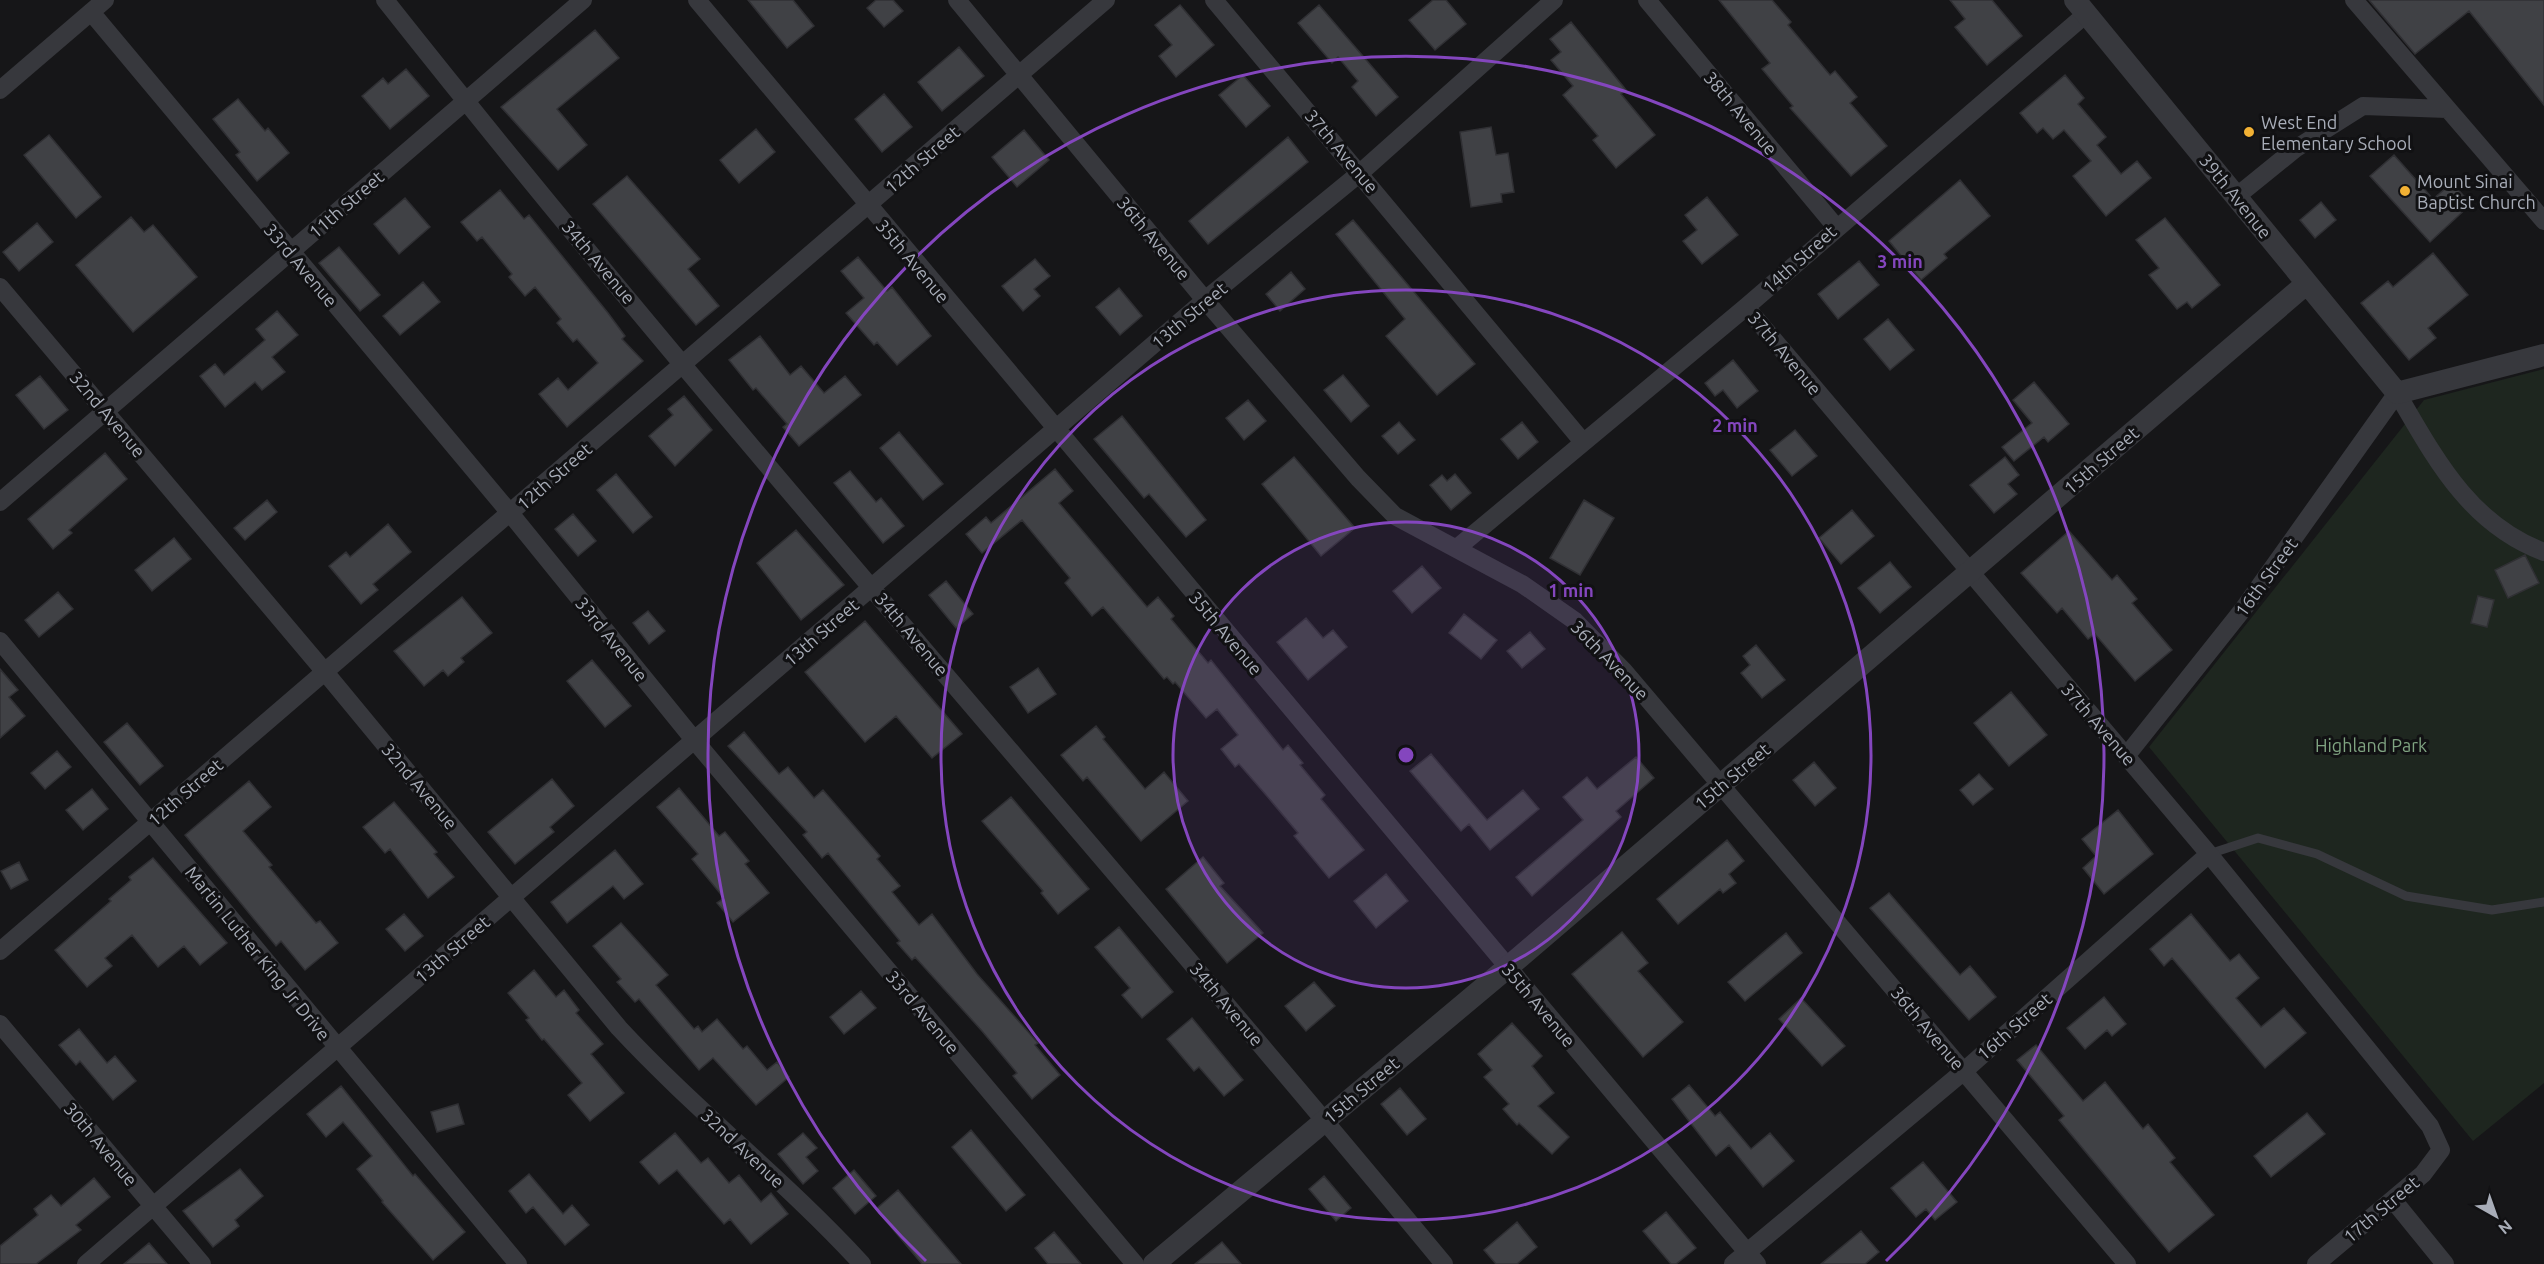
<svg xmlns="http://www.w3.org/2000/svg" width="2544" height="1264" font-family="Ubuntu,sans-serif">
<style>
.green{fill:#1e261f}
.building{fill:#404145;stroke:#303034;stroke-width:1.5}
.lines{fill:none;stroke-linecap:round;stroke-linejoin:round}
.service{stroke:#37383d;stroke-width:9}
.minor{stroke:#37383d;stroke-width:18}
.tertiary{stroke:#37383d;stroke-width:22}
.ring{fill:none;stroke:#8446be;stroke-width:3}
.poi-dot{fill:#f2b134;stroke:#111113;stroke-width:2}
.labels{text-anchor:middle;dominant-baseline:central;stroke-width:6;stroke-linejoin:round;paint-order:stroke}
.street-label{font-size:18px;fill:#a8adb8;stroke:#111113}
.poi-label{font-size:18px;fill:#a8adb8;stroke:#111113;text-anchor:start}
.park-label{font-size:18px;fill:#7fa381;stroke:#111113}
.centre{fill:#8446be;stroke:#111113;stroke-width:3}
.ring-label{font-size:18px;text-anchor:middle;font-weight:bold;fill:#8446be;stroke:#111113;stroke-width:6;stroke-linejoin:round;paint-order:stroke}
</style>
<rect width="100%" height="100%" fill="#161618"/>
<!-- green -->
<path class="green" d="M2544 369V1083L2473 1141 2149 747 2424 400Z"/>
<!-- building -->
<path class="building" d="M748 0H793L814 26 787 48Z
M876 0H893L903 11 884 27 867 8Z
M1433 0H1446L1466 24 1435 50 1409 20Z
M1719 0H1772L1791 22 1788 25 1830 75 1835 71 1857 97 1850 103 1887 146 1851 176 1790 108 1793 106 1762 69 1770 63Z
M1950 0H1992L2022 36 1987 65 1955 27 1965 19Z
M2369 0H2544V105L2469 11 2415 54Z
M1180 5 1214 45 1176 77 1159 56 1172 45 1155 25Z
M1319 5 1398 97 1376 116 1352 87 1358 81 1338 57 1332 63 1298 23Z
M1571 22 1626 90 1621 94 1655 135 1616 168 1593 140 1598 136 1563 95 1573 86 1551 60 1561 52 1550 39Z
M595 30 619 58 557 109 587 145 558 170 501 107Z
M959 47 984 76 942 111 918 82Z
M406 69 429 96 390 129 362 96 383 78 388 84Z
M1243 75 1270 106 1246 127 1219 95Z
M2065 75 2084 98 2078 104 2106 137 2097 145 2121 174 2137 161 2151 178 2106 216 2073 176 2091 161 2064 130 2053 139 2043 128 2037 133 2020 113Z
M884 94 912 127 882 152 855 119Z
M238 99 265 131 268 128 289 153 257 181 236 155 240 152 213 119Z
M1491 127 1496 155 1508 153 1514 192 1501 194 1502 202 1471 207 1460 132Z
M756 129 775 152 739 183 720 160Z
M1024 130 1049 160 1017 187 992 157Z
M49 135 101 197 76 218 24 155Z
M1288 137 1308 162 1208 244 1189 221Z
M2394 155 2433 199 2452 183 2471 204 2430 242 2370 176Z
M627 176 700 259 688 269 719 306 696 325 593 204Z
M1960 180 1990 216 1944 254 1947 258 1921 280 1889 241Z
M500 190 524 219 529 215 608 313 625 336 622 339 643 361 567 427 539 394 558 378 568 390 598 363 577 339 573 342 557 323 561 319 535 287 525 296 509 277 512 274 482 237 477 241 461 222Z
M1707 197 1738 235 1702 264 1683 241 1697 230 1685 215Z
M405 198 430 227 399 254 374 224Z
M2321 202 2336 220 2315 238 2300 220Z
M131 217 144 232 153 225 197 277 133 332 76 265Z
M2165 218 2220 285 2192 308 2187 302 2177 309 2149 275 2159 268 2136 240Z
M1353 220 1475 364 1437 395 1386 336 1405 319 1336 234Z
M37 223 53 242 19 271 3 252Z
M339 247 380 295 360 311 319 263Z
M2433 253 2468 295 2428 328 2436 338 2409 360 2361 303 2388 281 2393 287Z
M858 257 887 291 892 287 931 336 897 365 877 342 874 345 846 313 864 298 841 271Z
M1035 259 1050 276 1034 289 1040 296 1023 311 1002 286Z
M1859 261 1879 285 1838 319 1818 294Z
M1291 272 1305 289 1280 311 1266 294Z
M423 282 440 302 400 335 383 316Z
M1119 288 1142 316 1120 335 1096 307Z
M277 311 298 335 272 357 285 372 262 390 255 382 225 407 200 376 215 364 224 375 265 340 256 329Z
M1888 319 1914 350 1890 370 1864 339Z
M760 336 790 375 801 366 824 393 845 376 861 395 799 446 783 427 787 424 756 388 753 390 729 360Z
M1733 360 1758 391 1737 408 1723 390 1715 396 1705 383Z
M1343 375 1369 406 1351 422 1324 390Z
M40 376 68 410 44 429 16 395Z
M2034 382 2069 424 2048 442 2044 437 2014 461 2002 447 2032 423 2013 400Z
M684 396 712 430 675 466 649 436 673 415 668 409Z
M1248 400 1266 421 1244 440 1226 418Z
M1122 416 1206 520 1186 537 1149 494 1144 498 1094 439Z
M1399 422 1415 440 1398 454 1382 436Z
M1522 422 1538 442 1518 459 1501 439Z
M1795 430 1817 456 1792 476 1770 450Z
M899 432 943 484 923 500 880 448Z
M105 453 127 479 69 530 72 533 53 549 28 519Z
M1294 457 1355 528 1321 556 1262 484Z
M2005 457 2019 475 2008 484 2017 494 1994 513 1970 485Z
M1055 469 1073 491 1059 503 1147 607 1158 597 1174 616 1171 619 1208 663 1211 660 1283 750 1288 745 1303 763 1300 765 1325 795 1321 799 1364 850 1329 878 1294 836 1298 833 1266 795 1239 764 1235 767 1221 749 1238 735 1217 709 1206 718 1175 682 1173 684 1167 677 1164 679 1103 607 1092 616 1065 583 1070 578 1022 520 982 553 966 534 986 517 991 523Z
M850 471 876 502 881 498 904 526 883 543 834 483Z
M616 474 652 517 633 533 597 490Z
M1455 474 1471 493 1451 510 1430 485 1442 475 1447 481Z
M267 500 277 512 245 540 234 528Z
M1584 500 1614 518 1580 575 1550 558Z
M1852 510 1874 536 1841 564 1819 538Z
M573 514 596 541 578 556 555 529Z
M388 524 411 552 373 584 378 590 361 604 329 566 346 552 350 557Z
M796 530 844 585 801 620 757 563Z
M2069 531 2112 580 2117 575 2137 599 2132 603 2172 650 2135 681 2095 634 2088 639 2062 608 2057 613 2021 573Z
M174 538 191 559 152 591 135 570Z
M2525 555 2539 583 2508 598 2495 570Z
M1890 562 1911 587 1880 613 1858 588Z
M1422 566 1441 588 1412 613 1393 591Z
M946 581 973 614 956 628 929 595Z
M58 592 73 609 39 637 25 620Z
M2478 596 2494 600 2487 627 2471 623Z
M462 597 492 633 461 658 464 662 448 676 443 670 424 686 394 651Z
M648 611 665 631 649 644 633 623Z
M1464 614 1497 640 1481 659 1449 633Z
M1306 618 1323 638 1333 630 1347 647 1308 680 1277 642Z
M865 621 962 734 932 758 896 716 865 742 805 672Z
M1530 632 1545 649 1522 668 1507 651Z
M1756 645 1785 680 1762 698 1741 673 1750 665 1743 656Z
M592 660 631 706 605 727 567 681Z
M1038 668 1056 694 1028 713 1010 687Z
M0 669 18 690 9 697 25 716 0 738Z
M2011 692 2047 735 2009 766 1974 723Z
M127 723 163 766 140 785 104 742Z
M1096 726 1105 737 1103 739 1145 789 1164 772 1188 801 1141 841 1087 777 1083 781 1061 755Z
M744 732 779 774 788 767 814 798 823 790 880 856 877 859 900 886 892 892 919 925 932 914 977 974 1038 1043 1035 1045 1060 1075 1032 1099 1013 1076 1017 1073 982 1031 915 957 912 960 897 943 900 941 828 853 822 858 803 835 807 832 728 746Z
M57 751 71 767 45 789 31 773Z
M1431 754 1487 820 1523 790 1539 809 1490 850 1469 824 1461 831 1410 771Z
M1636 757 1654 778 1616 811 1621 817 1532 896 1516 877 1583 820 1563 797 1587 777 1597 789Z
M1814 762 1836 788 1815 806 1793 780Z
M1979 774 1993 789 1973 805 1960 790Z
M552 779 574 806 550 827 554 832 515 864 488 832Z
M249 781 271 807 243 831 272 865 269 867 316 923 320 921 338 943 305 970 281 941 276 946 185 835Z
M679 788 719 836 725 832 749 861 745 864 769 893 733 922 717 903 724 898 692 859 698 854 657 807Z
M92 789 108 809 83 830 66 810Z
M1011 797 1089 889 1058 914 1041 893 1043 891 982 821Z
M394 802 437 852 434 854 454 877 428 898 390 849 385 853 363 827Z
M2118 810 2153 854 2104 894 2083 868 2096 856 2082 839Z
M1727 840 1744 861 1729 874 1736 883 1723 893 1720 889 1678 924 1657 899Z
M615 850 643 884 624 899 613 886 567 923 551 902Z
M1203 857 1224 883 1220 886 1263 933 1227 963 1166 889Z
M153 858 227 943 200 965 184 946 158 967 132 935 105 958 112 966 87 987 55 950 111 901 109 899 131 880 129 877Z
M19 862 28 880 11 889 1 871Z
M1386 874 1408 901 1376 928 1354 901Z
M1889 893 1960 975 1970 966 1996 997 1969 1020 1870 908Z
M404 914 423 936 405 951 386 929Z
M2191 914 2230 961 2239 954 2259 978 2236 998 2261 1027 2284 1008 2306 1033 2265 1068 2172 958 2164 966 2150 949Z
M621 923 668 975 656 985 694 1029 698 1026 702 1032 717 1019 743 1049 747 1046 767 1070 777 1062 789 1077 756 1105 713 1058 699 1070 639 999 635 1002 617 982 621 979 593 946Z
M1119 927 1173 992 1142 1018 1122 995 1130 988 1095 947Z
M1622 932 1648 963 1638 971 1683 1022 1643 1057 1572 974Z
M1786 933 1802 953 1745 1001 1728 982Z
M534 970 556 997 564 990 579 1010 576 1013 603 1044 591 1054 624 1093 590 1121 568 1095 582 1083 544 1039 542 1040 526 1020 529 1018 508 993Z
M1314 982 1335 1006 1306 1031 1285 1006Z
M861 991 876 1008 844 1034 830 1017Z
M2104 997 2126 1024 2112 1036 2107 1030 2085 1049 2067 1028Z
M1801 998 1845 1046 1822 1066 1779 1019Z
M1192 1018 1243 1080 1224 1096 1199 1067 1194 1071 1167 1039Z
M1512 1023 1542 1056 1532 1066 1554 1093 1538 1106 1569 1137 1552 1154 1519 1123 1517 1125 1503 1109 1509 1104 1484 1077 1492 1070 1478 1054Z
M79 1029 107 1063 115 1056 136 1081 113 1100 80 1061 76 1065 59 1045Z
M2036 1045 2083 1101 2105 1082 2143 1129 2148 1124 2175 1158 2170 1162 2214 1215 2169 1252 2059 1120 2064 1116 2017 1060Z
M1689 1085 1715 1116 1720 1112 1751 1149 1770 1133 1794 1161 1763 1187 1729 1145 1716 1156 1672 1099Z
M341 1086 413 1176 415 1174 465 1232 433 1260 382 1202 383 1201 357 1169 372 1156 343 1122 326 1137 307 1114Z
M1400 1088 1426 1119 1407 1135 1381 1104Z
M458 1104 464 1124 437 1132 431 1112Z
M2307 1113 2325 1134 2271 1177 2254 1156Z
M971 1130 1025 1195 1006 1211 952 1147Z
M675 1133 701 1163 708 1158 729 1183 739 1175 761 1202 771 1193 788 1214 751 1244 730 1219 724 1224 677 1170 659 1184 640 1162Z
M803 1133 817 1148 806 1157 818 1171 803 1184 778 1154Z
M1923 1162 1957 1202 1935 1220 1926 1209 1916 1217 1891 1188Z
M240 1169 263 1196 235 1220 239 1226 213 1247 183 1211Z
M854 1170 876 1196 855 1214 833 1188Z
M529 1174 563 1214 572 1205 589 1225 565 1245 533 1207 526 1213 509 1191Z
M1324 1176 1351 1208 1336 1221 1309 1189Z
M94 1178 110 1197 76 1225 81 1230 36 1264H0V1246L38 1215 34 1209 51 1195 61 1206Z
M898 1190 961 1264H922L876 1209Z
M1666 1212 1696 1248 1676 1264H1671L1643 1231Z
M1517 1222 1537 1247 1517 1264H1496L1484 1250Z
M1861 1231 1879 1252 1865 1264H1821Z
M1054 1232 1081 1264H1048L1035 1248Z
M1222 1242 1241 1264H1195Z
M149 1243 167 1264H124Z"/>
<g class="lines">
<!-- service -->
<path class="service" d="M2209 854 2258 838 2317 854 2406 896 2492 910 2544 902"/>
<!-- minor -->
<path class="minor" d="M385 0C726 431 1094 840 1444 1264
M697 0 1757 1264
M957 0 1205 300 1358 478 1395 516 1522 584 1575 621 1624 671 2127 1264
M1214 0 1583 442
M1647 0 1836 227
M2354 0 2544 221
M91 12 510 513 695 741 1135 1264
M0 90 105 0
M2237 196 2295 149 2363 106 2447 109
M0 287 325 672 619 1028C696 1111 786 1181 862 1264
M1746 307 2209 854 2430 1126 2441 1150 2423 1174 2316 1264
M0 502 583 0
M1457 548 1746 307 2085 15
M0 641 518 1264
M2127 755 2244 608 2397 393C2435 458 2469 524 2544 552
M0 951 1106 0
M0 1024 202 1264
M2393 1200 2445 1264
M86 1264 1205 300 1360 173 1554 0
M1733 1264 1964 1071 2209 854"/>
<!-- tertiary -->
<path class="tertiary" d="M2075 0 2397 393 2544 355
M1154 1264 1507 968 2306 284"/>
</g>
<!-- distance rings -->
<circle cx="1406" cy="755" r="233" fill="#8446be" fill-opacity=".12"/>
<g class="ring">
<circle cx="1406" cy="755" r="233"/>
<circle cx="1406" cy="755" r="465"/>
<path d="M926 1261A698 698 0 1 1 1886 1261"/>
</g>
<!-- markers -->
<g class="poi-dot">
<circle cx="2249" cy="132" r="6"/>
<circle cx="2405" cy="191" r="6"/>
</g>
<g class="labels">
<!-- street labels -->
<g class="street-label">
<text transform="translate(1741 113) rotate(50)">38th Avenue</text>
<text transform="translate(1342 151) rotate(50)">37th Avenue</text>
<text transform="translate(922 159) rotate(-41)">12th Street</text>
<text transform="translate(2236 196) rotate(51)">39th Avenue</text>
<text transform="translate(346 204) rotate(-41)">11th Street</text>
<text transform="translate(1154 238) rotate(50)">36th Avenue</text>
<text transform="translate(1799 259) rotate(-42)">14th Street</text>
<text transform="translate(913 261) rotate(50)">35th Avenue</text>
<text transform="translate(599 262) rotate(50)">34th Avenue</text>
<text transform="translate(301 265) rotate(50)">33rd Avenue</text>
<text transform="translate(1189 315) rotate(-40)">13th Street</text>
<text transform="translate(1785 353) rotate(50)">37th Avenue</text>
<text transform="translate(108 414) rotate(50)">32nd Avenue</text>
<text transform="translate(2101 460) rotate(-41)">15th Street</text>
<text transform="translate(554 476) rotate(-41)">12th Street</text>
<text transform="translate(2266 577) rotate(-54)">16th Street</text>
<text transform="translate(821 632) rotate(-41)">13th Street</text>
<text transform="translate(1226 633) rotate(50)">35th Avenue</text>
<text transform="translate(912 634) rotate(50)">34th Avenue</text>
<text transform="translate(612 639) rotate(51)">33rd Avenue</text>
<text transform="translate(1610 660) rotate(46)">36th Avenue</text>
<text transform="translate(2099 724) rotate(49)">37th Avenue</text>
<text transform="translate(1732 776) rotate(-40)">15th Street</text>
<text transform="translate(420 786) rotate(50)">32nd Avenue</text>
<text transform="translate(185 792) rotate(-41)">12th Street</text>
<text transform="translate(452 949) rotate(-41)">13th Street</text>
<text transform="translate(258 953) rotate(51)">Martin Luther King Jr Drive</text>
<text transform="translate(1227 1004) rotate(50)">34th Avenue</text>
<text transform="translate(1539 1005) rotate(50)">35th Avenue</text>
<text transform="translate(923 1012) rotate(50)">33rd Avenue</text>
<text transform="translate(2014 1026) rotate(-41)">16th Street</text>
<text transform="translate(1928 1028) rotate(50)">36th Avenue</text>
<text transform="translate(1361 1090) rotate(-40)">15th Street</text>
<text transform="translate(101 1144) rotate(50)">30th Avenue</text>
<text transform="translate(743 1148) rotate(43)">32nd Avenue</text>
<text transform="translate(2381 1209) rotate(-40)">17th Street</text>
</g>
<!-- poi labels -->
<g class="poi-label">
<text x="2261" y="122">West End<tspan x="2261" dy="21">Elementary School</tspan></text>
<text x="2417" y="181">Mount Sinai<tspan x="2417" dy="21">Baptist Church</tspan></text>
</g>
<!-- park labels -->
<g class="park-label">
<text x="2371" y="745">Highland Park</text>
</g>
</g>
<circle cx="1406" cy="755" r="9" class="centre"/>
<g class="ring-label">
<text x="1900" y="268">3 min</text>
<text x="1735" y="432">2 min</text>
<text x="1571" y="597">1 min</text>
</g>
<!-- north arrow -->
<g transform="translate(2496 1216) rotate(140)" stroke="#111113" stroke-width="4.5" paint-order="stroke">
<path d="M0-4.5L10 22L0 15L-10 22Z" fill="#a8adb8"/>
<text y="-9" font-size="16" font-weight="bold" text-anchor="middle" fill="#a8adb8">N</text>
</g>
</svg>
